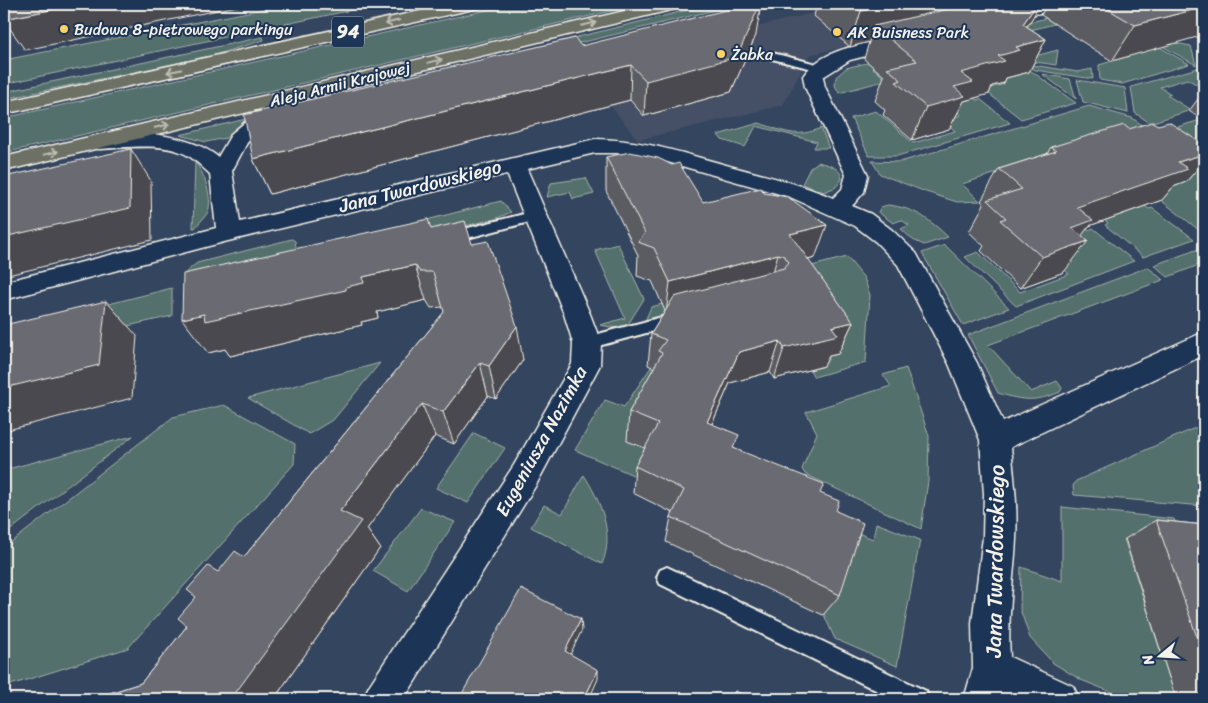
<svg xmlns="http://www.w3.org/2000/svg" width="1208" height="703" font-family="Sriracha,sans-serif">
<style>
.built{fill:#445065}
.green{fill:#536f6c;stroke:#a4b0aa}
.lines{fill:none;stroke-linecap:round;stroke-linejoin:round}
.service-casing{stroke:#f4f1e8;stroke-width:4}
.minor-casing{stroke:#f4f1e8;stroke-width:3}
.primary-casing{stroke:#f4f1e8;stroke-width:3}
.service{fill:#1d3557;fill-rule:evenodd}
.minor{fill:#1d3557;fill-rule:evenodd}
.primary{fill:#6c7065;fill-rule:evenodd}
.wall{fill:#5a5b62;stroke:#f4f1e8}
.shaded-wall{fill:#4a4a50;stroke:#f4f1e8}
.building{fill:#696a72;stroke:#f4f1e8}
.oneway{stroke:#bebdb4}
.poi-dot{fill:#ffd166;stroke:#1d3557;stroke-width:2}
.labels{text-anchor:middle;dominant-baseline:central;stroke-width:4;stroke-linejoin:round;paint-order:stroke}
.far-poi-label{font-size:16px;fill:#f4f1e8;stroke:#1d3557;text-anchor:start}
.far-street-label{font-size:16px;fill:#f4f1e8;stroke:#1d3557}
.shield{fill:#1d3557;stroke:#b4b9bc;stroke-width:1}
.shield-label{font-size:18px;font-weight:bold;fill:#f4f1e8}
.street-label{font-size:19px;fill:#f4f1e8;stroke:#1d3557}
.near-street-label{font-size:22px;fill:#f4f1e8;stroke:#1d3557}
</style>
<rect width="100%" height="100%" fill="#34455f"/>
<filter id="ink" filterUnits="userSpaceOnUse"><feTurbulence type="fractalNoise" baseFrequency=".02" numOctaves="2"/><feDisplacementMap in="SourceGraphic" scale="10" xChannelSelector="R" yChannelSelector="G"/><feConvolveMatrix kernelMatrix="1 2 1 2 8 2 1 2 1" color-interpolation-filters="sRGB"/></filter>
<g filter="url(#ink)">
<!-- built -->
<path class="built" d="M849 4 975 16 810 55 783 105 638 140 582 70Z"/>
<!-- green -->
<path class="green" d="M289 4H380L4 84V60Z
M514 4H641L4 153V118Z
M712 4H740L551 50 529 49Z
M1090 7 1189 64 1122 84 1100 80 1099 65 1126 57 1058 23 1011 35 1039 55 1058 50 1056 65 1022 60 987 33Z
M981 35 1076 103 1021 119 984 90 1004 84 1000 80 1010 77 955 47 873 68 887 80 839 93 835 85 836 77 846 68Z
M263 37 264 40 211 56 4 99V92Z
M1148 38 1191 46 1196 65Z
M1026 64 1078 72 1092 69 1093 79 1035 70Z
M1198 68 1204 69V83L1198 85 1187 79 1160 87 1171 94 1167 95 1189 109 1188 111 1150 123 1135 113 1131 87Z
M1042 74 1070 79 1076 99Z
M1077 80 1125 88 1128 113 1083 102Z
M969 95 977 100 980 99 1010 123 897 156H869L851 118 876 111 913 143 955 131 944 121 961 115 945 101Z
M1089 106 1132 118 1204 167V234L1153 194 1175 186 1108 138 962 184 980 201 957 202 926 192 880 174 872 161 900 162Z
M246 119 226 138 206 142 180 135Z
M1204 119V158L1164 131Z
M759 123C784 131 796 139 821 128L829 148H814L817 142 756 126 745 147 722 140 718 135Z
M195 162C204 172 213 198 208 212 205 217 199 223 195 228H193Z
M818 162C828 165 841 167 842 179L836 187 824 192 802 184 810 168Z
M586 178 594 194 573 199 570 192 547 197 551 183Z
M501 201 511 212 495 219 207 285 186 304V272L197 263 292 239 295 241 297 253Z
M1140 203 1149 209 1152 208 1194 239 1143 257 1105 225 1108 223 1100 216Z
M888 205C915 208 929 219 948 237L924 245 913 240 901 229 909 225 901 220 893 223 878 212 881 207Z
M1081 223 1089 230 1093 228 1134 261 1016 306 965 257 978 252 1020 292 1069 274 1055 261Z
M618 244 644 299 627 326 616 328 600 325 625 318 595 250Z
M945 245 1009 308 963 325 922 253Z
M1204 247V263L1168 277 1154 265Z
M847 257 864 278 870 295 866 362 814 377 810 370 824 366 819 359 838 353 789 284 645 321 651 307Z
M1148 267 1163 280 988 345 1031 392 1057 381 1062 388 1060 392C1036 402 1023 401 998 393L968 335Z
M172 288V316L52 343 89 309Z
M380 363 334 419 309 434 248 398Z
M651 367 662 371 627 440 653 452 640 478 575 450 605 400 624 407Z
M906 368 929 436 928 481 921 529 805 474 802 469 817 433 806 412 891 386 883 375Z
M224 405 295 444 294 464 128 648 4 687V548L173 417Z
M1204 424V506L1074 495 1073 486 1076 481Z
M474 433 505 448 468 503 436 488Z
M133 436 4 535V470Z
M584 475C600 500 615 534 602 564L531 527 544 505 562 514Z
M1062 507 1174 519 1184 546 1124 539 1175 696 1196 699H1129L1081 680 1053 663 1030 638 1020 609 1021 567 1062 581Z
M421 508 455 522 408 591 373 571Z
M808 513 873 539 876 523 920 540 897 666 835 639 824 615 846 547Z"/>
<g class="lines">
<!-- service casing -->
<g class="service-casing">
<path id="service" d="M768 52 825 66 827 68 821 71 764 57V53Z
M536 211 541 213 543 216 541 219 448 243 441 238 448 233Z
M677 313 683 315 685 319 683 323 587 349 581 348 579 343 581 338 587 337Z
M667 567 926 691 929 699H894L660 584 657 577 660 570Z"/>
</g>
<!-- minor casing -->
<g class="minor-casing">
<path id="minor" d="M1035 4H1064L1061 8 1001 22 995 21 992 17 995 13Z
M904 36 910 37 913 41 910 45 850 60 823 77 825 87 868 175 864 192 852 206 871 214 892 230 916 253 977 363 1003 422 1204 332V355L1011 447C1014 477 1018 508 1016 539 1014 579 1007 616 1010 657L1073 686 1079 699H1018L1004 693 1002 699H964L973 668 972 623 983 537 984 494 980 440 949 364 898 265 876 242 855 226 790 197 650 157 616 153H595L527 169 590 314 601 343 600 365 536 485 404 699H363L369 686 514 465 572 364 573 343 564 314 507 174 228 241 4 300V282L216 228 210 174C202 167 195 159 185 154 161 142 125 148 98 149L91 147 87 142 91 137C126 128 189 133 218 157L232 133 258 112 295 89H309L312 93 309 97 272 120 248 141 232 171 240 222 595 139C641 139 683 153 726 165 762 175 798 183 833 198L842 189 846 175 805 87 803 76C824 46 872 43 904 36Z"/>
</g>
<!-- primary casing -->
<g class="primary-casing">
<path id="primary" d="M452 4H483L480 8 474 9 4 114V102Z
M654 4H684L681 8 675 9 4 171V157Z"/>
</g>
<!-- service -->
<use href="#service" class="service"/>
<!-- minor -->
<use href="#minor" class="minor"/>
<!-- primary -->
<use href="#primary" class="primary"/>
</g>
<!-- wall -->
<path class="wall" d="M817 4H1037L1033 17 1027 27 1046 39 1029 72 1006 78 1004 83 992 86 989 94 964 101 949 129 912 140 883 115 885 110 875 101 884 76 864 59 869 42 850 47 814 16Z
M1047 4H1204L1112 61 1041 15Z
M756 35 731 92 644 116 630 100 270 194 253 159 581 46Z
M1204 91V121L1189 111Z
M1158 125 1204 145V161L1186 182 1173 187 1162 200 1089 226 1081 236 1064 272 1020 288 981 251 984 246 969 232 984 204 981 201 999 169 1047 154 1051 147 1129 129Z
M606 157 703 202 815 258 808 260 853 322 838 354 829 356 824 366 774 379 770 372 730 383 712 424 735 449 820 493 836 511 840 595 823 615 666 542 671 517 673 513 633 493 635 466 645 448 627 441 629 412 654 368 648 365 651 334 665 311 652 281 637 276 638 255 606 191Z
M431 229 472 244 523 360 496 399 488 396 454 444 435 436 367 529 380 548 274 699H91L141 683 187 626 218 572 244 557 444 312 443 307 431 308 426 300 377 312 378 318 361 322 362 325 230 356 225 349 208 353Z
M1156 520 1204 525V699L1175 696 1125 539Z
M735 691 752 699H729Z"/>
<!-- shaded-wall -->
<path class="shaded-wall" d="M81 4H247L25 50 4 20V19Z
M760 4H761L756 35 731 92 644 116 646 81Z
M894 4H1028L874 26 869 42 850 47 861 11Z
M1037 4H1040L1033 17 1009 53 1016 47 1046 39 1029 72 1006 78 1004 83 992 86 989 94 964 101 949 129 912 140 926 107 961 73 998 56 1023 24Z
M1204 7V35L1112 61 1135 25Z
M631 65 630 100 270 194 253 159Z
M131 149 151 181 152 240 4 276V237Z
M1204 154V161L1186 182 1173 187 1162 200 1089 226 1074 246 1088 241 1064 272 1020 288 1077 207 1178 162Z
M827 225 815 258 788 265 789 262 790 234Z
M778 254 769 287 666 314 670 282Z
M415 265 426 300 377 312 378 318 361 322 362 325 230 356 225 349 208 353 182 319 204 314 346 287 363 277Z
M106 301 137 336 132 398 4 431V388Z
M853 322 838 354 829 356 824 366 774 379 784 348 832 327Z
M517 326 523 360 496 399 489 366Z
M780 341 770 372 730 383 700 451 707 422 739 352Z
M480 363 488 396 454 444 443 412Z
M422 404 435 436 367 529 380 548 274 699H231L340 511Z
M581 619 582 630 567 661 565 651Z
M598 670V679L589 699H584Z"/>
<!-- building -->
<path class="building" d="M4 4H81L4 19Z
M750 4H760L737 57 646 81 631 65 253 159 244 115 575 38 581 46Z
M851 4H894L861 11Z
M970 4H1037L1023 24 1046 39 1016 47 1020 50 998 56 1005 61 961 73 973 82 954 87 965 96 926 107 896 82 901 80 887 68 917 61 874 26Z
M1099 4H1204V7L1135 25Z
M1152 122 1158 125 1169 122 1204 145V154L1178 162 1188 169 1077 207 1093 220 1072 228 1088 241 1042 257 1000 220 1006 218 987 200 1022 189 999 169 1056 151 1051 147 1124 125 1129 129Z
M131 149 130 208 4 237V177Z
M630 152 658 158 672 165 679 163 703 202 761 188 764 193 788 197 827 225 790 234 853 322 832 327 838 335 784 348 780 341 739 352 707 422 739 435 733 448 824 484 820 493 839 501 836 511 863 523 840 595 671 517 684 490 635 466 658 424 629 412 662 353 658 351 666 340 651 334 674 297 784 268 789 262 784 256 778 254 670 282 654 248 638 242 645 233 606 157Z
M428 219 431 229 465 221 472 244 488 241 517 326 489 366 480 363 443 412 422 404 340 511 361 521 231 699H91L141 683 187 626 178 618 196 597 187 590 208 566 218 572 235 551 244 557 444 312 433 272H420L415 265 363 277 364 283 346 287V290L205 321 204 314 182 319 183 274Z
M106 301 99 365 4 388V325Z
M1156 520 1204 525V657Z
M521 589 581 619 565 651 598 670 584 699H459Z
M735 691 752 699H732Z"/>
<!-- one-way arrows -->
<defs><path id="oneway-shaft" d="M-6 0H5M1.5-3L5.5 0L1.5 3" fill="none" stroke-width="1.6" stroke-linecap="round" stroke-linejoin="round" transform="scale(1.25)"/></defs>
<g class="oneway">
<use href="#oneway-shaft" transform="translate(392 22) rotate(167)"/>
<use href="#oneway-shaft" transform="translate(589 24) rotate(-13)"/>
<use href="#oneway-shaft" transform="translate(435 61) rotate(-14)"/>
<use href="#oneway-shaft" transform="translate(174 71) rotate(168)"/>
<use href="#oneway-shaft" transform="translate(162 126) rotate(-13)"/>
<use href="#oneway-shaft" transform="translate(51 153) rotate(-13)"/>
</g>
</g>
<!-- markers -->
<g class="poi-dot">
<circle cx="64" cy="29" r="5"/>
<circle cx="837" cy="32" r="5"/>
<circle cx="721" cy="54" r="5"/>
</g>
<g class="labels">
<!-- far-poi labels -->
<g class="far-poi-label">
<text x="74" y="29">Budowa 8-piętrowego parkingu</text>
<text x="847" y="32">AK Buisness Park</text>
<text x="731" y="54">Żabka</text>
</g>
<!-- far-street labels -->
<g class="far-street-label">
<text transform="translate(340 84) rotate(-14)">Aleja Armii Krajowej</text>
</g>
<!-- shield labels -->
<rect class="shield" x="332" y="16.5" width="32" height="31" rx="4"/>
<g class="shield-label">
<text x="348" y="32">94</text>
</g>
<!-- street labels -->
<g class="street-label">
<text transform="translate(420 186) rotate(-14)">Jana Twardowskiego</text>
<text transform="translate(541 441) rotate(-61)">Eugeniusza Nazimka</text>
</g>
<!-- near-street labels -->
<g class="near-street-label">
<text transform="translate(995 561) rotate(-89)">Jana Twardowskiego</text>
</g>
</g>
<!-- margin -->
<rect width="1208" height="703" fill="none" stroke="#1d3557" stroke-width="20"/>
<rect x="10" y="10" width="1188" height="683" fill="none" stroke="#f4f1e8" stroke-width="2" filter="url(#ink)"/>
<!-- north arrow -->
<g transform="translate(1160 656) rotate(252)" stroke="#1d3557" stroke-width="4" paint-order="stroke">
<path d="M0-4L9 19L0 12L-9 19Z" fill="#f4f1e8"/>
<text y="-8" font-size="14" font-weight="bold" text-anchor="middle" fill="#f4f1e8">N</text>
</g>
</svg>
